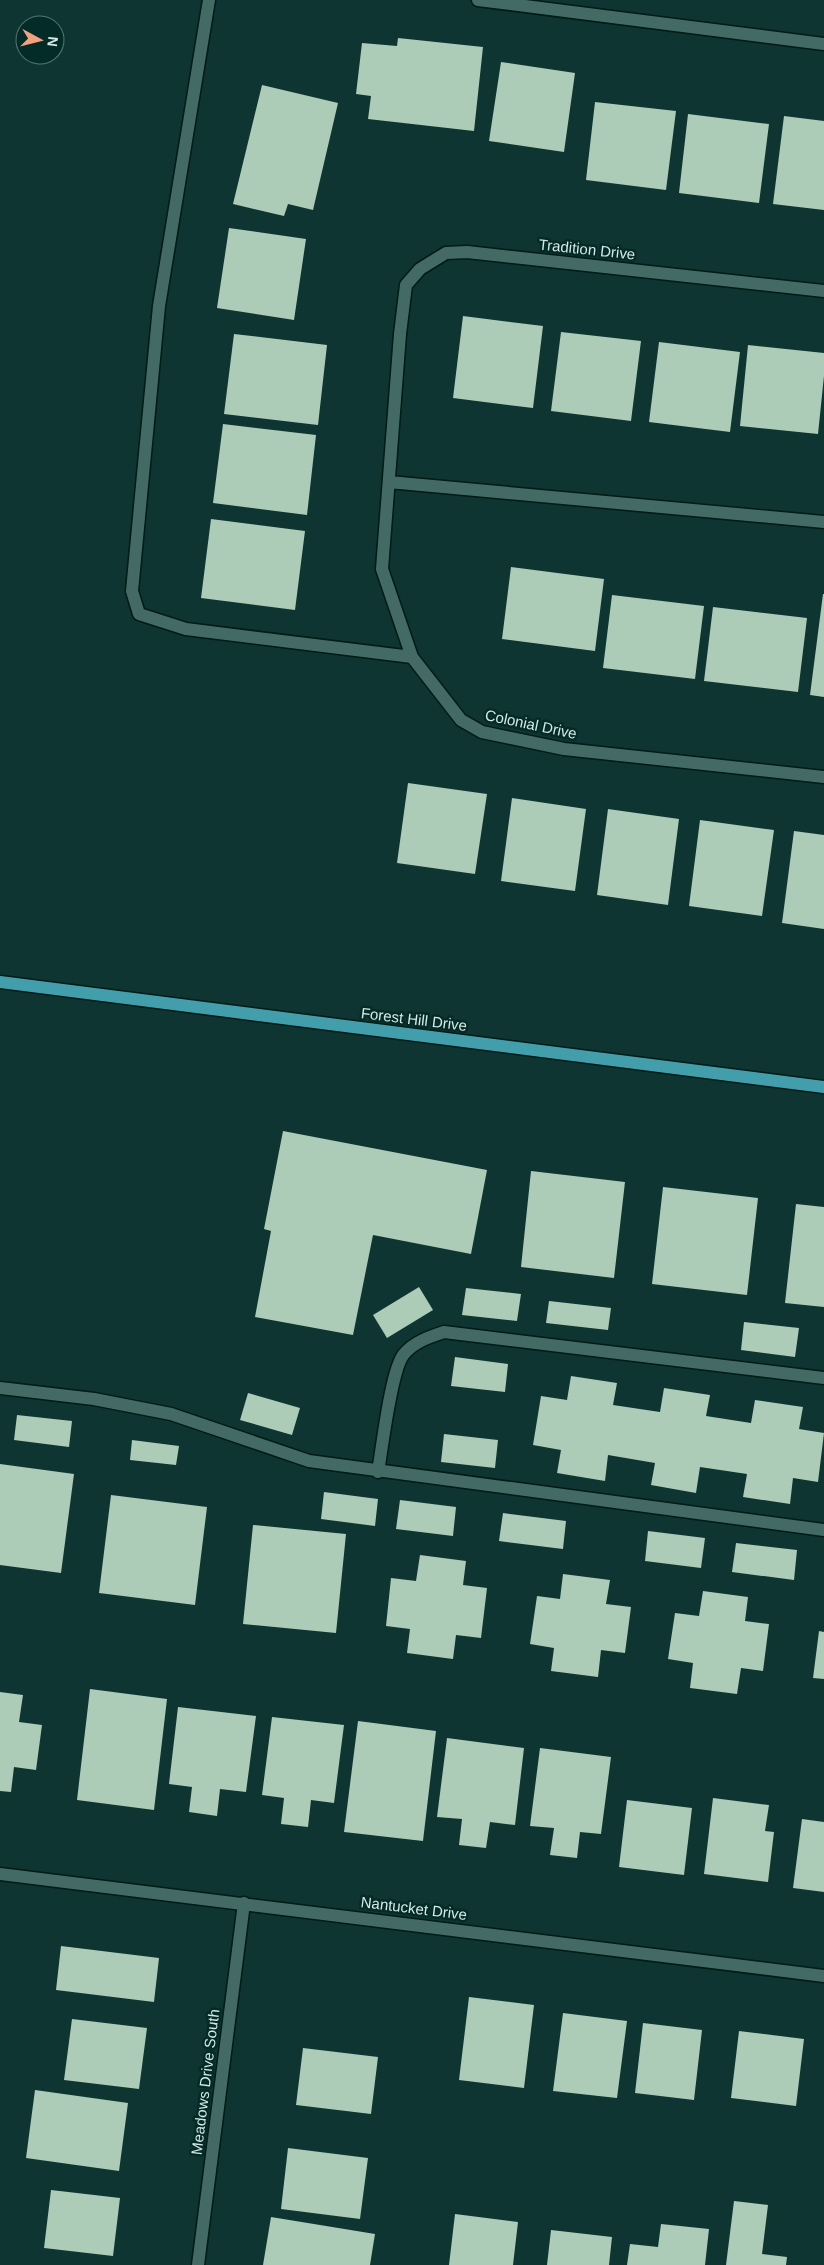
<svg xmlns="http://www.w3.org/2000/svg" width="824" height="2265" font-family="Arial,sans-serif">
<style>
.building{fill:#acccb8}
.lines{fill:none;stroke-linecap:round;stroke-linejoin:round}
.minor-casing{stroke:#001b18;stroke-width:15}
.major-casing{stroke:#001b18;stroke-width:15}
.minor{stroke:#446a65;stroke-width:12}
.major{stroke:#429eab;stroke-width:12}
.labels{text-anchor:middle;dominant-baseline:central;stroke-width:5;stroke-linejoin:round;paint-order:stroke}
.street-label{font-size:15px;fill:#d4e8e5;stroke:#032b27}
</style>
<rect width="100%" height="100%" fill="#0e3531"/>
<!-- building -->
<path class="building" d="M398 38 483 47 474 131 368 119 371 96 356 94 362 43 397 46Z
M501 62 575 73 564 152 489 141Z
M262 85 338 103 313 210 288 204 284 216 233 204Z
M595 102 676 111 666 190 586 180Z
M688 114 769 124 759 203 679 193Z
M784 116 824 121V210L773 204Z
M229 228 306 239 294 320 217 308Z
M463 316 543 326 533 408 453 398Z
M561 332 641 341 631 421 551 411Z
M234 334 327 345 318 425 224 414Z
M659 342 740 352 730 432 649 422Z
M748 345 824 353V376L818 434 740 426Z
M223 424 316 435 307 515 213 503Z
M211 519 305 531 295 610 201 598Z
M511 567 604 579 595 651 502 639Z
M823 594H824V697L810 695Z
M612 595 704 606 695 679 603 668Z
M713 607 807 618 798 692 704 681Z
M408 783 487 794 475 874 397 863Z
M512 798 586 809 575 891 501 881Z
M608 809 679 819 668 905 597 895Z
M700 820 774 830 762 916 689 906Z
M794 831 824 835V929L782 923Z
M283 1131 487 1170 471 1254 373 1235 353 1335 255 1317 271 1231 264 1229Z
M531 1171 625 1182 614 1278 521 1267Z
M663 1187 758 1198 747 1295 652 1284Z
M796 1204 824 1207V1307L785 1303Z
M419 1287 433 1310 387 1338 373 1315Z
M466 1288 521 1294 517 1321 462 1315Z
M549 1301 611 1308 608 1330 546 1323Z
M744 1322 799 1328 795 1357 741 1350Z
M455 1357 508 1364 505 1392 451 1386Z
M571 1376 617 1383 613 1405 660 1412 664 1388 710 1395 706 1416 751 1423 755 1400 803 1407 799 1429 824 1433 818 1482 793 1478 790 1504 743 1497 747 1474 700 1467 696 1493 651 1485 655 1463 608 1455 605 1481 557 1473 561 1450 533 1445 541 1396 567 1400Z
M248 1393 300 1408 292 1435 240 1420Z
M17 1415 72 1421 69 1447 14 1440Z
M444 1434 498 1440 495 1468 441 1462Z
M132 1440 179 1446 176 1465 130 1460Z
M0 1464 74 1474 61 1573 0 1565Z
M324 1492 378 1499 375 1526 321 1519Z
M111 1495 207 1507 195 1605 99 1593Z
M400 1500 456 1507 453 1536 396 1529Z
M503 1513 566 1521 563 1549 499 1541Z
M253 1525 346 1534 336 1633 243 1624Z
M648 1531 705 1538 701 1568 645 1561Z
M736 1543 797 1550 794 1580 732 1572Z
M420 1555 466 1561 463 1585 487 1588 481 1638 456 1635 453 1659 407 1653 410 1629 386 1626 391 1578 416 1581Z
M563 1574 610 1580 606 1604 631 1607 625 1653 601 1650 598 1677 551 1671 554 1648 530 1644 537 1596 560 1599Z
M703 1591 748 1597 745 1621 769 1624 763 1671 741 1668 737 1694 690 1688 693 1663 668 1659 675 1613 699 1616Z
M819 1631 824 1632V1679L813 1678Z
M90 1689 167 1699 154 1810 77 1800Z
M0 1692 23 1695 19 1722 42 1725 36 1770 14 1767 11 1792 0 1791Z
M178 1707 256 1716 246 1792 220 1789 217 1816 189 1812 192 1787 169 1784Z
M272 1717 344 1725 334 1803 311 1800 308 1827 281 1824 284 1798 262 1795Z
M358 1721 436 1731 423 1841 344 1832Z
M447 1738 524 1748 515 1825 490 1822 486 1848 459 1845 462 1819 437 1817Z
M540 1748 611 1757 601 1834 580 1832 577 1858 550 1855 554 1828 530 1826Z
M713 1798 769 1805 765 1831 774 1832 768 1882 704 1874Z
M627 1800 692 1808 684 1875 619 1867Z
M802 1819 824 1822V1892L793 1888Z
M61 1946 159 1958 154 2002 56 1990Z
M469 1997 534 2005 524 2088 459 2080Z
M563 2013 627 2021 617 2098 553 2091Z
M72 2019 147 2028 139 2089 64 2080Z
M643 2023 702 2030 694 2100 635 2093Z
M739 2031 804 2039 796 2106 731 2098Z
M303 2048 378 2057 371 2114 296 2105Z
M35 2090 128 2103 119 2171 26 2158Z
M288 2148 368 2158 360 2219 281 2209Z
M51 2190 120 2198 113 2256 44 2248Z
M734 2201 768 2205 762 2254 787 2257 786 2265H726Z
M455 2214 518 2222 513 2265H449Z
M271 2217 375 2234 370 2265H263Z
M661 2224 709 2229 705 2265H627L630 2244 658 2247Z
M551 2230 612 2237 609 2265H547Z"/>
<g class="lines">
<!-- minor casing -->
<g class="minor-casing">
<path id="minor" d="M209 0 159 306 132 591 139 614 186 629 412 657
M478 0 824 44
M824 291 467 252 446 253 420 269 406 285 400 334 382 569 412 657 461 720 482 732 564 749 824 777
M389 482 824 522
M0 1388 94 1399 171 1414 309 1461 824 1530
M378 1472C382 1449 391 1369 404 1354 414 1342 429 1337 444 1332L824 1378
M0 1874 824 1976
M198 2265 244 1903"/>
</g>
<!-- major casing -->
<g class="major-casing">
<path id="major" d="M0 982 824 1087"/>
</g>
<!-- minor -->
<use href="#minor" class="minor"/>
<!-- major -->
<use href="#major" class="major"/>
</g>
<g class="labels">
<!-- street labels -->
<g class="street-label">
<text transform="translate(587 249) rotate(6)">Tradition Drive</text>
<text transform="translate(531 724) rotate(12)">Colonial Drive</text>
<text transform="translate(414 1019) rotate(7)">Forest Hill Drive</text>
<text transform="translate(414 1908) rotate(7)">Nantucket Drive</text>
<text transform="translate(205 2082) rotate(-83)">Meadows Drive South</text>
</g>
</g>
<!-- north arrow -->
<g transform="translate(40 40) rotate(97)"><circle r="24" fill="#032b27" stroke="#577773"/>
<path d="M0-4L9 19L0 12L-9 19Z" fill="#f2a07e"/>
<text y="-8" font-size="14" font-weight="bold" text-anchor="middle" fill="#d4e8e5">N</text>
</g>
</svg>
